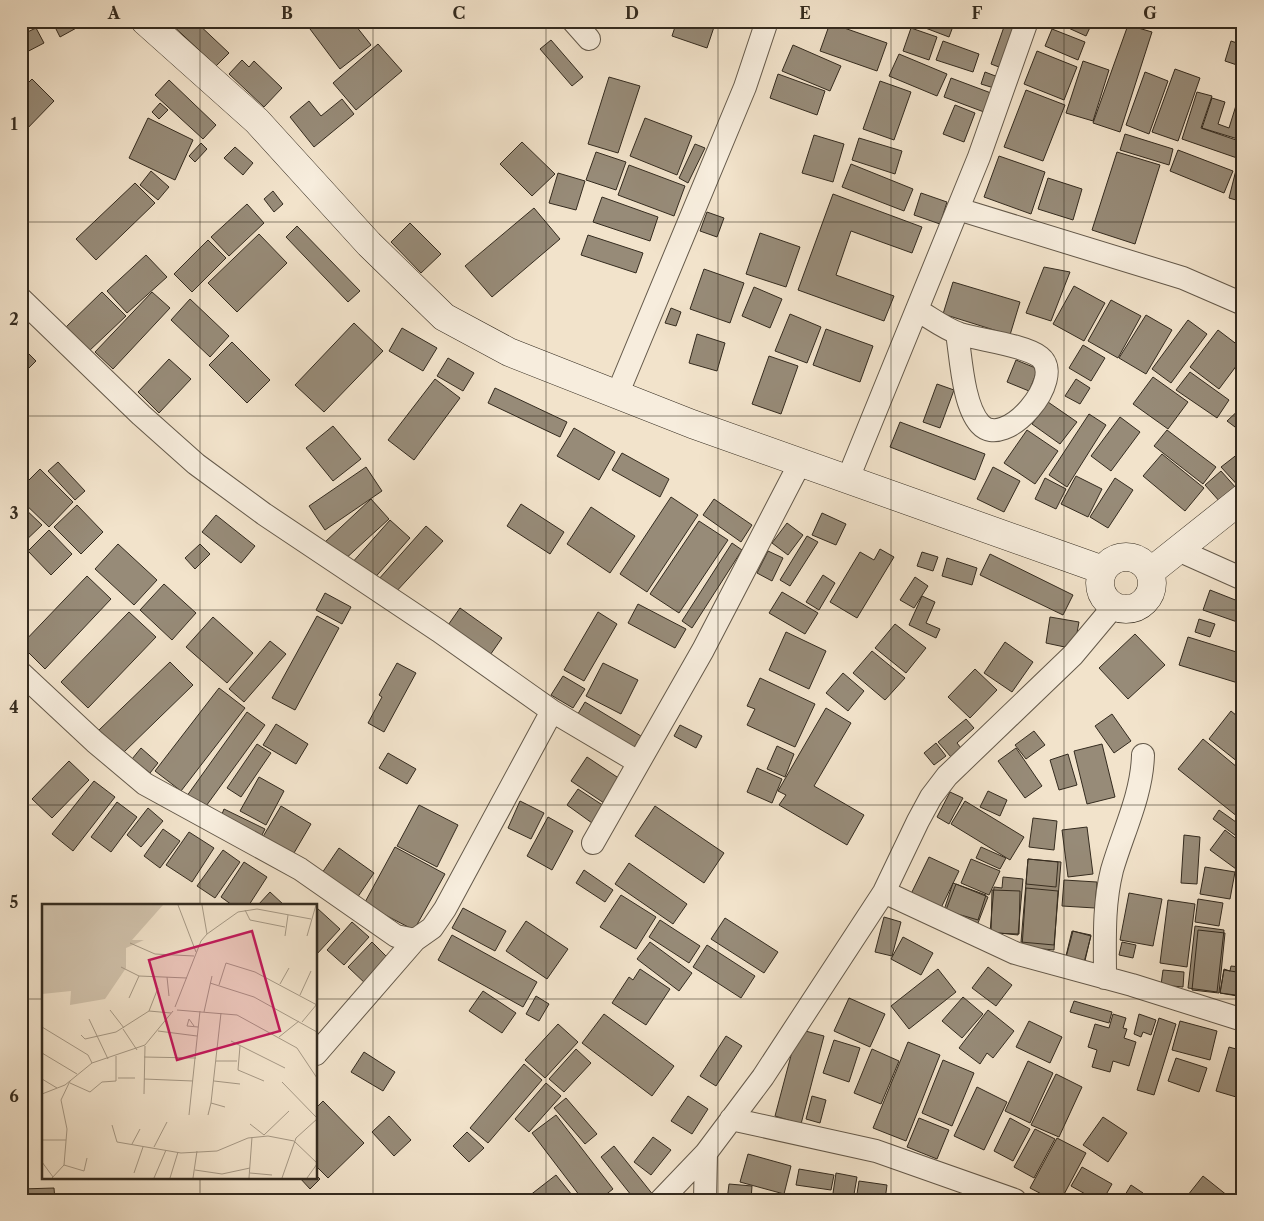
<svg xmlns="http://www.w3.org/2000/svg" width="1264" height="1221" font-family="'Libre Caslon Text',serif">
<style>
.building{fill:#978b78;stroke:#342b1f}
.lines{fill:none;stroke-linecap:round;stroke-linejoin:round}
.street-casing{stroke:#64594a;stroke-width:24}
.secondary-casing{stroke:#342b1f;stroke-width:29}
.street{stroke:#f7eddd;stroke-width:22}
.secondary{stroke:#f7eddd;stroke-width:28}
.grid{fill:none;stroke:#342b1f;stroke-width:1;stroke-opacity:0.55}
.inset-road{fill:none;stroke:#a69986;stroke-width:1}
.view{fill:#c2185b;fill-opacity:0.15;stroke:#c2185b;stroke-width:2.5}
.inset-edge{fill:none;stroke:#342b1f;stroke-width:2.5}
.neatline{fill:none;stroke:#342b1f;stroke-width:2}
.grid-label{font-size:16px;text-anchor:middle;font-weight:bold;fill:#342b1f}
</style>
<rect width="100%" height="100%" fill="#f2e3cb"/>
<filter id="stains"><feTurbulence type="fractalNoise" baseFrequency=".004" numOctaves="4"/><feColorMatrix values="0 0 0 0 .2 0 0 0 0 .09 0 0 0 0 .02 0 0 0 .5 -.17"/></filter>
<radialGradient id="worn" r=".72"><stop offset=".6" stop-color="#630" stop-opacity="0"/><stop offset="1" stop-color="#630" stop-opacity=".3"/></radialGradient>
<!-- building -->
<path class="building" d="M21 21H37L21 30Z
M52 21H77L80 26 60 37Z
M168 21H195L229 53 216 66Z
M304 21H352L371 45 340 69Z
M677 21H716L707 48 672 36Z
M907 21H955L949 37Z
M1006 21H1025L1007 70 991 64Z
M1053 21H1093L1086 36Z
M830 23 887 43 877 71 820 51Z
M1128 25 1152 32 1120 132 1093 123Z
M36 28 44 43 21 55V35Z
M911 28 937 37 929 60 903 51Z
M1052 29 1085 42 1078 60 1045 46Z
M551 40 583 77 572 86 540 49Z
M943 41 979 54 973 72 936 60Z
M1231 41 1243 45V67L1225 61Z
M378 44 402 71 356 110 333 83Z
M793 45 841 66 830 91 782 71Z
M1037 51 1077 67 1064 100 1024 84Z
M899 54 947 74 937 96 889 76Z
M242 60 249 67 254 61 282 88 264 107 229 74Z
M1083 61 1109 70 1093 121 1066 113Z
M1175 69 1200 78 1178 141 1152 132Z
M985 72 998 77 994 88 981 84Z
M1145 72 1168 81 1149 134 1126 125Z
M778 74 825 91 817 115 770 98Z
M609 77 640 86 618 153 588 144Z
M951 78 991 93 984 112 944 97Z
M32 79 54 101 21 135V90Z
M169 80 216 125 203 139 155 95Z
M880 81 911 92 894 140 863 129Z
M1026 90 1065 105 1043 161 1004 147Z
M1197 92 1212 96 1201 128 1242 142 1237 158 1182 139Z
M1212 98 1225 102 1218 124 1229 128 1238 99 1243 101V134L1241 140 1202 128Z
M342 99 354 114 314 147 290 117 309 101 321 116Z
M160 103 168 110 159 119 152 112Z
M955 105 975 113 964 142 943 134Z
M148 118 193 140 175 180 129 158Z
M645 118 692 136 677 175 630 156Z
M1125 134 1173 149 1169 165 1120 150Z
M814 135 844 144 833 182 802 173Z
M859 138 902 151 895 174 852 160Z
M522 142 555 174 532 196 500 164Z
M201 143 207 149 195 162 189 156Z
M695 144 705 148 688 183 679 178Z
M235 147 253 163 243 175 224 158Z
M1178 150 1233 171 1224 193 1170 171Z
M596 152 626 162 616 190 586 180Z
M1117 152 1160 165 1135 244 1092 230Z
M999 156 1045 172 1031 214 984 197Z
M851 164 913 189 904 211 842 187Z
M629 165 685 186 674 216 618 195Z
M1236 170 1243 172V202L1229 198Z
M151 171 169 187 158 200 140 185Z
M558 173 585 181 576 210 549 203Z
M1048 178 1082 189 1073 220 1038 209Z
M135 183 155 203 96 260 76 239Z
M273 191 283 204 274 212 264 199Z
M921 193 947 202 940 224 914 215Z
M833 194 922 227 912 253 851 231 836 275 894 296 884 321 798 290Z
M602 197 658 217 650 241 593 222Z
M247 204 264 223 229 256 211 237Z
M534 208 560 239 492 297 465 266Z
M707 212 724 218 717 237 700 231Z
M410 223 441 254 421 273 391 242Z
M297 226 360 291 348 302 286 237Z
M760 233 800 247 786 287 746 274Z
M259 234 287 263 237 312 208 283Z
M588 235 643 253 636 273 581 255Z
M208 240 226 258 192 292 174 274Z
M146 255 167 277 127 313 107 291Z
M1044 267 1070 272 1051 321 1026 313Z
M704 269 744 283 730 323 690 309Z
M953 282 1020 302 1010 335 943 314Z
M1074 286 1105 303 1084 341 1053 324Z
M754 287 782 299 770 328 742 316Z
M102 292 126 316 88 352 65 328Z
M152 292 170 308 113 369 95 352Z
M190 299 229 336 210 357 171 320Z
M1111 300 1141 316 1118 358 1088 341Z
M671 308 681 312 676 326 665 323Z
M790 314 821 327 807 363 775 351Z
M1146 315 1172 330 1146 374 1119 358Z
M1188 320 1207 334 1171 383 1152 369Z
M354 323 383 351 324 412 295 385Z
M402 328 437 348 423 371 389 351Z
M826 329 873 346 860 382 813 365Z
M1218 330 1243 349V357L1219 389 1190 367Z
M697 334 725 343 717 371 689 363Z
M232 342 270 380 247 403 209 365Z
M1083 345 1105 358 1091 381 1069 368Z
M21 346 36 361 26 371 21 366Z
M769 356 798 366 781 414 752 404Z
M448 358 474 373 463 391 437 376Z
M169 359 191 379 159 413 138 392Z
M1016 360 1038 369 1029 391 1007 382Z
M1190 372 1229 400 1217 418 1176 390Z
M1153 377 1188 402 1168 429 1133 404Z
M435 379 460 398 414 460 388 440Z
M1076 379 1090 388 1080 404 1065 396Z
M937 384 954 390 940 428 923 422Z
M495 388 567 422 560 437 488 403Z
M1048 402 1077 422 1060 444 1032 424Z
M1243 406V433L1227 421Z
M1089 414 1106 425 1067 487 1049 475Z
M1120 417 1140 432 1111 471 1091 456Z
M900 422 985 454 975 480 890 447Z
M333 426 361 459 333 481 306 448Z
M574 428 615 452 599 480 557 456Z
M1027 430 1058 451 1035 484 1004 463Z
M1167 430 1216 467 1203 484 1154 446Z
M1243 450V488L1241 489 1221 467Z
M622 453 669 479 660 497 612 470Z
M1162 454 1204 488 1185 511 1143 476Z
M58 462 85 491 75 500 48 471Z
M366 467 382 491 325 530 309 506Z
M993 467 1020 481 1004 512 977 499Z
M40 469 73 502 49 527 21 500V488Z
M1221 471 1237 489 1221 503 1205 485Z
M1076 476 1102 489 1088 517 1061 504Z
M1045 478 1066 489 1056 509 1035 499Z
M1115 478 1133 490 1108 528 1090 517Z
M671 497 698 515 647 592 620 574Z
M371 499 389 519 343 561 325 542Z
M714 499 752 525 741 542 703 515Z
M521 504 564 532 550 554 507 526Z
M21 505 42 525 21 545Z
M77 505 103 532 81 554 54 527Z
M591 507 635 536 610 573 567 544Z
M822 513 846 524 836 545 812 535Z
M216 515 255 546 241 563 202 532Z
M390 520 410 538 371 582 351 564Z
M699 521 728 540 679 613 650 594Z
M787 523 803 535 788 555 772 543Z
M426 526 443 541 394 594 378 580Z
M49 530 72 554 51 575 28 551Z
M807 536 818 542 790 586 780 580Z
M732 543 742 550 692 628 682 621Z
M118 544 157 580 134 605 95 569Z
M200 544 210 554 195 569 185 558Z
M880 549 894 557 857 618 830 602 860 552 874 560Z
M768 551 783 558 772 581 757 573Z
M922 552 938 557 933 571 917 566Z
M990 554 1073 595 1063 615 980 575Z
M947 558 977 568 972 585 942 576Z
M823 575 835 583 819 610 806 602Z
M87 576 111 599 45 669 21 645Z
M915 577 928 586 914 608 900 600Z
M164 584 196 613 172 640 140 610Z
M1210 590 1243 603V624L1203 610Z
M782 592 818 613 805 634 769 613Z
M325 593 351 607 342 624 316 610Z
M922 596 935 602 926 623 940 629 936 638 909 625Z
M638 604 686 629 675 648 628 623Z
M460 608 502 638 488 658 446 628Z
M129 612 156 637 88 708 61 682Z
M598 612 617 624 584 681 564 670Z
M317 616 339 628 295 710 272 698Z
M213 617 253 653 227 683 186 647Z
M1050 617 1079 622 1074 649 1046 643Z
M1199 619 1215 624 1210 637 1195 632Z
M895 624 926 648 906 673 875 648Z
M786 632 826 651 809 689 769 670Z
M1135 634 1165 665 1128 699 1099 668Z
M1188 637 1243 654V667L1238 683 1179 665Z
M270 641 286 654 244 702 229 689Z
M1005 642 1033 662 1012 692 984 673Z
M872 651 905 678 885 700 853 673Z
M170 662 193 685 123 753 99 730Z
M397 663 416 673 384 732 368 723 382 697 379 695Z
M603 663 638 680 621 714 586 696Z
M975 669 997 690 970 718 948 697Z
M843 673 864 691 848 711 826 693Z
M563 676 585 689 573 708 551 695Z
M760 678 815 704 795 747 747 725 755 709 747 706Z
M219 688 245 708 181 791 155 771Z
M585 702 641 736 632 751 576 717Z
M826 708 851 723 814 786 864 815 847 845 779 805 786 795 778 791Z
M1231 711 1243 721V766L1209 739Z
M247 712 265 725 201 813 184 800Z
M1112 714 1131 741 1114 753 1095 726Z
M966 719 974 728 957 743 961 748 951 757 938 742Z
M276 724 308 744 296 764 263 745Z
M680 725 702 736 696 748 674 736Z
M1034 731 1045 745 1026 759 1015 745Z
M1203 739 1243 772V821L1178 769Z
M936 743 946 756 934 765 924 753Z
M257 744 271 753 241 797 227 788Z
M1102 744 1115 797 1087 804 1074 751Z
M777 746 794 754 785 777 767 769Z
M141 748 158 763 150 773 132 759Z
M1016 748 1042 786 1025 798 998 761Z
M388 753 416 769 407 784 379 768Z
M1068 754 1077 785 1059 790 1050 760Z
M587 757 623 781 607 805 571 781Z
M69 761 89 780 52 818 32 799Z
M757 768 782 779 772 803 747 792Z
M259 777 284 791 266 825 240 811Z
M94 781 115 797 73 851 52 834Z
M578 789 604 806 592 823 567 805Z
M988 791 1007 800 1000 816 980 807Z
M950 792 963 798 949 824 937 817Z
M520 801 544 813 531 839 508 828Z
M965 801 1024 837 1010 860 951 824Z
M117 802 137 817 111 852 91 837Z
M419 805 458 825 437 867 397 846Z
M281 806 311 824 291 858 261 840Z
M655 806 724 853 704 883 635 836Z
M148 808 163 821 141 847 127 835Z
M224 809 265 829 260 839 220 819Z
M1219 810 1243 827V841L1213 819Z
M548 817 573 831 552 870 527 856Z
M1033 818 1057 821 1054 850 1029 847Z
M1087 827 1093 874 1068 877 1062 830Z
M163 829 180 841 160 868 144 856Z
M1225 830 1243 844V860L1236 869 1210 850Z
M189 832 214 848 192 882 166 865Z
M1184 835 1200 837 1197 884 1181 883Z
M395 847 445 874 414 930 364 904Z
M981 847 1006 858 1000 869 976 858Z
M339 848 374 873 357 898 322 873Z
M223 850 240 862 215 898 197 886Z
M929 857 959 871 939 912 909 898Z
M971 859 1000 871 989 895 961 883Z
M1028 859 1058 862 1056 887 1026 884Z
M1028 859 1061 862 1054 945 1021 942Z
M244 862 267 877 249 905H232L221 897Z
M629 863 687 904 673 924 615 884Z
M1205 867 1235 872 1230 899 1200 894Z
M584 870 613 890 605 902 576 883Z
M1003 877 1023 879 1018 935 990 932 994 887 1002 888Z
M1064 880 1097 882 1095 908 1062 906Z
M953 883 986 895 978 920 944 910Z
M956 884 988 897 978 923 946 910Z
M1026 888 1058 891 1054 950 1022 947Z
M992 890 1020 891 1019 934 991 933Z
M270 892 284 905H258Z
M1129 893 1162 899 1153 946 1120 940Z
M621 895 656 917 636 949 600 927Z
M1198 899 1223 903 1219 926 1195 922Z
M1168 900 1195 904 1187 967 1160 963Z
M317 908 340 929 316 955V908Z
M463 908 506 931 495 951 452 928Z
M884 917 901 922 892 956 875 952Z
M725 918 778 952 764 973 711 939Z
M660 920 700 946 689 963 649 937Z
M526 921 568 949 547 979 506 951Z
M352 922 369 937 344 965 327 950Z
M1195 926 1224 930 1217 992 1188 988Z
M1198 930 1225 933 1219 993 1192 990Z
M1072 931 1091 935 1084 965 1065 960Z
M1073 931 1091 936 1083 966 1065 961Z
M452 935 537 982 523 1007 438 960Z
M903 937 933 953 921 975 891 959Z
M372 942 392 962 368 986 348 967Z
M650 942 692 973 679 991 637 959Z
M1122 942 1136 945 1133 958 1119 955Z
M707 945 755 976 741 998 693 967Z
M1231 966 1241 967 1240 972 1243 973V997L1220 993 1224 969 1230 971Z
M988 967 1012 985 996 1006 972 988Z
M640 969 670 989 646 1025 612 1003 629 977 633 980Z
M938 969 956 992 909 1029 891 1006Z
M1163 970 1184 972 1183 987 1161 985Z
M1224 970 1243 973V996L1220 993Z
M483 991 516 1013 502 1033 469 1011Z
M536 996 549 1004 539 1021 526 1014Z
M963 997 983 1014 962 1038 942 1021Z
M849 998 885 1014 870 1047 834 1031Z
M1074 1001 1112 1012 1109 1023 1070 1012Z
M988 1010 1014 1031 993 1058 987 1053 980 1064 959 1048Z
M604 1014 674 1066 652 1096 582 1043Z
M1113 1014 1126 1018 1123 1028 1127 1029 1124 1038 1136 1042 1129 1066 1113 1061 1110 1072 1092 1067 1097 1050 1088 1047 1095 1024 1109 1028Z
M1139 1014 1156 1020 1151 1035 1143 1032 1141 1037 1134 1034Z
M1159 1018 1176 1024 1154 1095 1137 1090Z
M1029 1021 1062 1037 1050 1063 1016 1047Z
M1180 1021 1217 1031 1210 1060 1172 1050Z
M558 1024 578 1042 545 1078 525 1060Z
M798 1029 824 1036 801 1124 775 1116Z
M726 1036 742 1046 716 1086 700 1076Z
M834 1040 860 1048 849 1082 823 1073Z
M908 1042 940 1055 906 1141 873 1128Z
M1229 1047 1243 1051V1099L1216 1091Z
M576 1049 591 1063 564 1092 549 1079Z
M872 1049 899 1061 881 1104 854 1093Z
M364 1052 395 1072 383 1091 351 1072Z
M1176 1058 1207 1068 1199 1092 1168 1081Z
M943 1060 974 1073 952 1126 922 1113Z
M1028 1061 1053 1073 1030 1123 1005 1111Z
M524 1064 542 1080 488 1143 470 1128Z
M1056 1074 1082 1087 1059 1137 1031 1125Z
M546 1083 561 1096 529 1132 515 1119Z
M977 1087 1007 1102 984 1150 954 1136Z
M688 1096 708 1109 692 1134 671 1121Z
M812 1096 826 1100 820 1123 806 1119Z
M566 1098 597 1134 585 1144 554 1108Z
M323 1101 364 1143 328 1178 316 1166V1108Z
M556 1115 613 1189 599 1200H583L532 1133Z
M389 1116 411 1140 394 1156 372 1132Z
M1103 1117 1127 1133 1108 1162 1083 1145Z
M919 1118 949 1130 937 1159 907 1147Z
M1010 1118 1030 1129 1013 1161 994 1151Z
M1035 1129 1055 1139 1034 1178 1014 1167Z
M467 1132 484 1148 469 1162 453 1146Z
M653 1137 671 1150 651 1175 634 1162Z
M1057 1138 1086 1153 1061 1200H1053L1030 1188Z
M614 1146 654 1196 649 1200H635L601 1157Z
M748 1154 791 1166 784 1194 740 1182Z
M1082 1167 1112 1184 1103 1200H1096L1071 1186Z
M799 1169 834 1175 831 1190 796 1185Z
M836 1173 857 1177 853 1200H832Z
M316 1175 320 1179 310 1189 299 1177H316Z
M556 1175 576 1200H532L529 1196Z
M1203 1176 1233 1200H1184Z
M859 1181 887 1185 885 1200H856Z
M729 1184 752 1186 751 1200H727Z
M1131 1185 1143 1193 1139 1200H1122Z
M54 1188 55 1200H21V1189Z"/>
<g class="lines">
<!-- street casing -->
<g class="street-casing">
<path id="street" d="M573 21 589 39
M958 209 1183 278 1243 304
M21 299 141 415 196 464 264 514 439 631 552 711 638 762
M917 310C931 318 945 329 960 334 980 340 1025 345 1040 357 1067 378 1005 452 980 424 963 405 961 358 957 333
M617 395 745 87 767 21
M847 481 979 157 1027 21
M1178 550 1243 579
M21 673 95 742 145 784 300 869 396 936 415 940 432 928 445 909 552 711
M593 843 703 650 800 463
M884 892 1015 953 1132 985 1243 1020
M1105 978C1105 942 1103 906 1112 870 1123 832 1142 795 1143 755
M316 1054 415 940
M731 1119 876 1151 1015 1200
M661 1200 706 1153 763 1077 884 892 918 821 931 797 947 776 1073 655 1114 606
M705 1200 706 1153"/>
</g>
<!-- secondary casing -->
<g class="secondary-casing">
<path id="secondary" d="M145 21 257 121 369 244 444 317 509 352 692 424 1103 570
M1100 583a26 26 0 1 1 52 0a26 26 0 1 1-52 0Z
M1150 572 1243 498"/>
</g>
<!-- street -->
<use href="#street" class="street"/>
<!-- secondary -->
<use href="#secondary" class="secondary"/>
</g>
<!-- grid -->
<path class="grid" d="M200 21V905M373 21V1200M546 21V1200M718 21V1200M891 21V1200M1064 21V1200M21 222H1243M21 416H1243M21 610H1243M21 805H1243M21 999H44M316 999H1243M200 1177V1200"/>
<!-- overview -->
<g transform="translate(42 904)">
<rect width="275" height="275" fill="#f2e3cb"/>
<path d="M0 1H121L90 36H102L84 44V64L63 95 28 101 29 87 0 90Z" fill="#d2c4ae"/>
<path class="inset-road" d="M136 1 154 48M160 1 165 30M203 6 208 16 243 23M243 32 246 11M265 32 274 1M88 39 113 50 152 52M79 63 97 72M125 73 127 92M168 79 212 93 275 128M238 80 247 64M177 81 184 59 213 68 275 101M258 91 269 67M87 94 97 72 145 74M133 103 159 37 165 30 196 8 215 5 269 15M68 106 82 124M135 106 195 111 255 144 275 174M107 107 116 84M162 108 170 72M47 115 66 155M260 118 275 100M152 122 147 115 145 122 156 123M0 123 46 151 50 159M81 125 95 146M116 127 155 132M39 131 43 135 74 128 107 107 129 109M237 133 257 117M189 137 243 164M198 142 196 166 222 177M0 149 35 170M102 153 154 154M174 157H195M76 174H93M0 175 15 184M102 175 151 177M172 177 198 180M240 178 275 214M28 179 48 188 60 178 74 177V152M0 190 23 181 50 159 103 141 131 107M102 190 103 142M169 199 179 109M147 211 158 107M166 211 169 199 183 203M208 220 222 231M70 221 75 238 139 249 175 247 206 234 226 232 252 237 275 259M222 231 247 207M0 236H24M90 240 98 225M112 243 125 218M0 258 11 273M22 261 42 267 45 254M153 266 180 270 208 264M92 269 101 243M208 269 230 271M10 274 22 261 25 225 19 196 28 177M112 274 124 246M128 274 136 248M151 274 155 247M207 274 210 233M240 274 254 234 275 215M265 274 275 260"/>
<path class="view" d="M210 27 238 127 135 156 107 56Z"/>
<rect width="275" height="275" class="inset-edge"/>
</g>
<!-- margin -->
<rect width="1264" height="1221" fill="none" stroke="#f2e3cb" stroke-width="55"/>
<rect x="28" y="28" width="1208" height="1166" class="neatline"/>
<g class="grid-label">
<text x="114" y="19">A</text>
<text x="287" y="19">B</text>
<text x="459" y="19">C</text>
<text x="632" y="19">D</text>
<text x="805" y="19">E</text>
<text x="977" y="19">F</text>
<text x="1150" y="19">G</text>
<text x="14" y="130">1</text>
<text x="14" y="325">2</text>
<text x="14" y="519">3</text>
<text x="14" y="713">4</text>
<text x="14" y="908">5</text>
<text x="14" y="1102">6</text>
</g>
<rect width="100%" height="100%" filter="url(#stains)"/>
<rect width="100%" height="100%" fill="url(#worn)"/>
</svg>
